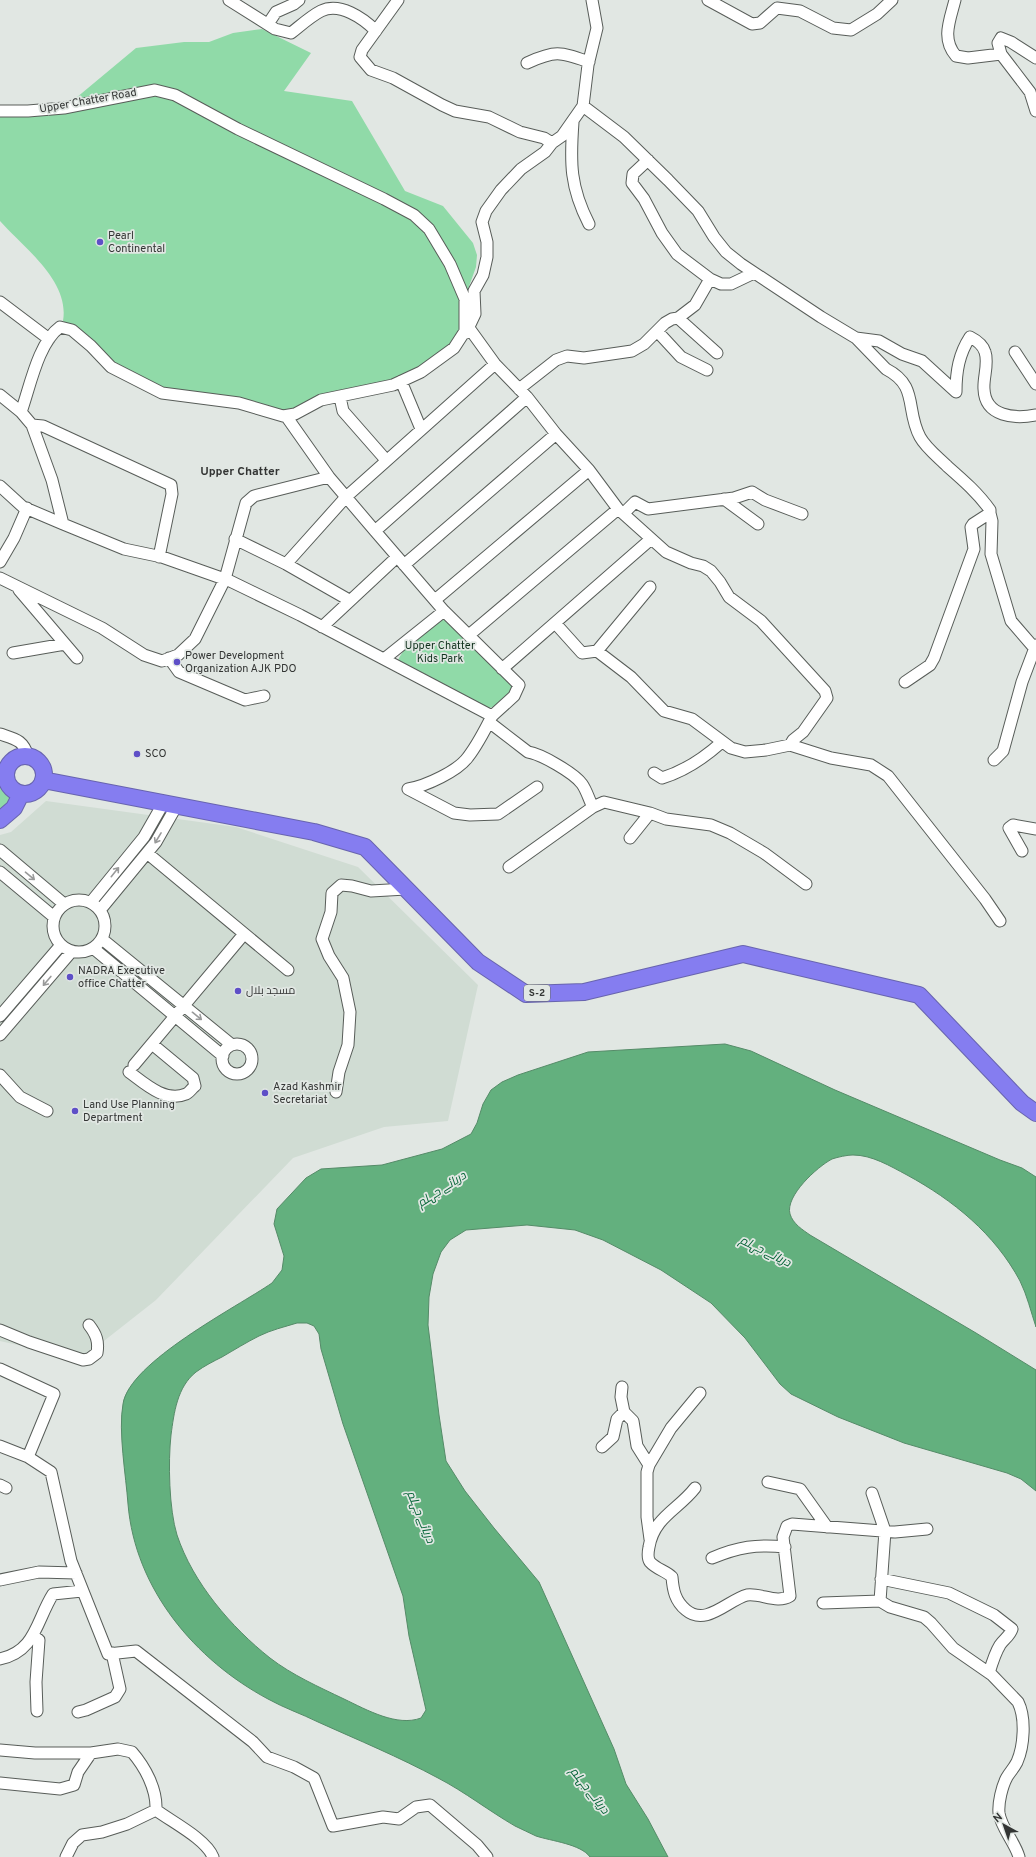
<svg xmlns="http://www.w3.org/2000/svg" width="1036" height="1857" font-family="Overpass,Cairo,sans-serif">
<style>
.built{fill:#d0dcd3}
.green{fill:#90daa8}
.water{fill:#63b07e;stroke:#558b68;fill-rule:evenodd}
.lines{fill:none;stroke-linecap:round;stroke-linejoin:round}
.minor-casing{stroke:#585d59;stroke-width:13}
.highway-casing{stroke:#6864ae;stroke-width:18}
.minor{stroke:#fff;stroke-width:11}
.highway{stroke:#857df0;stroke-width:16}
.oneway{stroke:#999a9a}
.poi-dot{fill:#5e4fc7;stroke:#e1e7e3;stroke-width:1.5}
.labels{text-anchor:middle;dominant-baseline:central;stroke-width:3.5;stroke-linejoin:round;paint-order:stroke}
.shield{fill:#e1e7e3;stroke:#676a68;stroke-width:1}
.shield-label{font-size:10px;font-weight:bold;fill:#333534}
.street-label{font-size:11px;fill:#333534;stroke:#e1e7e3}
.poi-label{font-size:11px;fill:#333534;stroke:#e1e7e3;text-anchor:start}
.park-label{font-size:11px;fill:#11331e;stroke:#e1e7e3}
.neighbourhood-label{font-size:12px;font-weight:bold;fill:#333534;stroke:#e1e7e3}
.water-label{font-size:12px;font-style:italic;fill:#046436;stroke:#e1e7e3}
</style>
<rect width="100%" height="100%" fill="#e1e7e3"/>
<!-- built -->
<path class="built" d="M46 801 236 827 358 867 478 985 448 1121 384 1127 293 1158 156 1300 81 1359 0 1341V835L11 832Z"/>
<!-- green -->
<path class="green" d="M262 29 311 53 284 91 352 101 405 191 443 206 473 243 477 255 476 267 467 292 465 331 421 372 321 400 295 414 162 393 116 364 87 337 63 321C70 281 24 248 0 221V111L64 108 136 48 184 42H209L233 33Z
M446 619 513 685C508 697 501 705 489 708L398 660C407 643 426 622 446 619Z
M0 777 12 779 8 804 0 810Z"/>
<!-- water -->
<path class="water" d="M725 1044 751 1051 835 1090 1000 1160 1022 1168 1036 1177V1327C1031 1312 1027 1295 1020 1281 995 1234 953 1200 907 1175 890 1166 872 1155 853 1155 847 1155 838 1157 832 1159 817 1167 785 1196 790 1214 793 1224 803 1230 810 1235L976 1333 1036 1370V1491L1021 1479 1007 1473 904 1443 838 1417 791 1394 780 1384 745 1338 711 1303 661 1270 603 1240 575 1230 527 1225 466 1230 450 1240 441 1252 433 1274 429 1297 428 1325 439 1415 446 1461 465 1491 494 1528 539 1582 614 1749 626 1784 648 1819 668 1857H590C581 1844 551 1841 536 1836 529 1833 522 1829 515 1826 489 1811 465 1792 438 1778 399 1757 358 1740 318 1722 302 1714 284 1708 268 1699 195 1660 135 1589 128 1504 126 1476 118 1431 123 1404 129 1362 237 1307 272 1283L282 1270 284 1256 274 1224 277 1209 306 1178 321 1169 382 1165 442 1149 471 1134 477 1123 483 1104 491 1090 502 1082 518 1075 588 1052ZM297 1323H307L314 1326 319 1334 321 1349 343 1424 403 1596 409 1636 426 1710 421 1718C397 1727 367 1710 344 1699 319 1687 292 1675 270 1658 231 1627 193 1583 177 1535 169 1509 168 1462 171 1435 174 1413 177 1387 196 1372 204 1366 214 1361 222 1357 234 1350 247 1342 259 1336 271 1330 284 1327 297 1323Z"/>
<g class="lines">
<!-- minor casing -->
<g class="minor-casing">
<path id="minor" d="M229 0 275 29 291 33C300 26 311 16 321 11 340 2 363 18 376 31
M398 0 362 50 360 57 371 70 393 78 442 105 455 111 489 117 520 132 544 138 552 143
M708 0 752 24 760 23 777 8 800 11 833 28 851 30 877 14 892 0
M955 0C950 20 941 39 956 56L968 58 1001 54 998 43 1001 38 1011 42 1036 58
M268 24 276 12 294 4 299 0
M1001 54 1030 92 1036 111
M527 63C556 50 560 52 589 62
M583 106 624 137 668 180 698 211 714 237 726 252 741 264 821 317 856 338 879 341 902 354 922 361 956 392C956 371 959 354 970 337 976 340 983 345 985 352 989 363 983 378 984 389 985 417 1015 419 1036 415
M0 111H28L64 108 155 90 175 95 238 129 384 199 414 215 429 229 450 264 465 299V331L454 348 421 372 393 385 321 400 295 414 283 416 239 403 162 393 111 367 91 346 72 330 60 327C38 343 30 387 21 412L32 425 52 480 63 524 124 549 162 557 230 581 300 615 492 716C485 730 478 744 468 757 458 771 426 786 408 789
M573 122C570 163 570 187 589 224
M648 160 633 174 632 183 644 199 662 233 677 254 710 279 721 284H731L754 273
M0 302 49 339
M678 318 717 353
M469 328 495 364 527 397 556 434 589 470 618 509 666 552 691 563 703 566 711 571 720 582 729 597 761 621 825 691 827 698 803 732 793 740 790 745
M657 331 681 357 707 370
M466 333 475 314 474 291 483 275 487 257V242L482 222 486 211 501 190 521 169 545 152 552 143 562 136 583 106 588 65 597 28 592 0
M856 338 886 369C919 386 905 409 920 437 926 448 938 457 947 466 963 480 978 493 990 510V513L973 524 971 527 974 549 934 658 930 665 905 682
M1015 352 1036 384
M401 381 421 429
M519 389 556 360 567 356 584 358 632 351 644 344 665 323 672 319 678 318 695 305 710 279
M0 395 21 412
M340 397 343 411 386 460
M286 416 329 477 375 531 444 611 519 685 514 696 492 716
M32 425 43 426 171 485 172 494 159 557
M0 486 23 507 63 524
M724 499 758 524
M624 513 635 502 648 509 734 498 752 492 765 500 802 514
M990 513 992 521 991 554 1011 621 1036 650
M375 531 527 397
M235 539 286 564 349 600
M0 562 14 538 27 508
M286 564 346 497 495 364
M404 565 556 434
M0 578 102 628 144 655 162 661 178 655 195 639 225 579 246 503 254 496 329 477
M19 590 77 658
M435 600 589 470
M555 623 582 653 597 651 650 587
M322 627 397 557
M469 635 618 509
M597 651 631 677 664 711 692 719 731 748 745 752 766 750 790 745 831 758 871 765 888 776 985 899 1000 921
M13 653 65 644
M169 658 179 672 245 700 264 696
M384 659 444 611
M502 669 651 539
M489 722 528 752C541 754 574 773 582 784 587 791 589 800 593 807L509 867
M0 734C15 739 24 740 28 757
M994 760 1003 751 1022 682 1036 645
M654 773 662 778C685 771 704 758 722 742
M408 789 454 813 470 815 498 814 537 787
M593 807 604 802 650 813
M630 838 650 813 666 819 711 825 730 833 764 853 806 884
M0 850 64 904
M1022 851 1009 828 1013 825 1036 829
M147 853 288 970
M0 872 54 917
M53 926a26 26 0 1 1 52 0a26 26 0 1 1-52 0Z
M91 902 144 837 164 802
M100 910 156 842 177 805
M102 939 232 1045
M93 948 223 1056
M0 1016 61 945
M0 1035 72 951
M222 1059a15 15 0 1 1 30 0a15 15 0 1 1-30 0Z
M134 1065 244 934
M129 1072C144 1083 165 1103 186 1094 189 1093 192 1088 195 1086L193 1078 152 1044
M0 1075 20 1097 47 1111
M336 1092 339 1072 348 1045 350 1012 343 978 329 956 322 939 331 912 332 893 341 885 352 886 371 891 406 889
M0 1330 29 1342 83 1360 89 1359 97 1353C99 1341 96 1334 89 1325
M0 1369 54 1394 28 1457 51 1472 71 1561 108 1654 136 1651 253 1742 267 1757 294 1767 314 1778 333 1826 383 1817 399 1819 416 1807 430 1805 477 1845 487 1857
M622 1387 621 1397 624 1412 633 1421 637 1446 649 1465
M0 1446 28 1457
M602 1447 613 1437 617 1419 624 1412
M768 1482 800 1489 827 1527
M0 1485 6 1488
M695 1488C678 1510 654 1517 649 1547 648 1552 647 1558 650 1562 656 1569 666 1571 672 1577 673 1590 675 1601 686 1610 706 1627 728 1600 747 1595 761 1593 777 1604 790 1596L783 1537 787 1526 792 1524 895 1532 927 1529
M872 1493 885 1531 880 1601
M650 1539 647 1517V1472L649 1465 671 1428 700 1393
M712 1558C738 1547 757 1544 785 1547
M881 1579 949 1593 994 1615 1012 1629C1010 1636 1004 1639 1000 1645 995 1653 992 1663 989 1673
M0 1580 39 1572 76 1573
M823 1603 880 1601 890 1607 924 1617 931 1623 953 1648 992 1675 1018 1702C1026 1718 1024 1746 1017 1762 1014 1768 1010 1772 1007 1777 1002 1786 998 1803 999 1813 1001 1828 1015 1842 1019 1857
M33 1636 39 1640 36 1682 37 1711
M0 1659C36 1651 36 1621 53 1594L82 1591
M78 1712 86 1710 115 1697 120 1689 112 1653
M0 1750 35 1753H91
M0 1783 60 1789 74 1785 78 1772 91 1753 118 1749 132 1752C145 1767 157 1789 156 1810 172 1822 206 1839 213 1857
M66 1857 73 1843 82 1835 102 1832 127 1824 156 1810"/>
</g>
<!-- highway casing -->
<g class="highway-casing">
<path id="highway" d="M6 775a19 19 0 1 1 38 0a19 19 0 1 1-38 0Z
M43 780 314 832 365 847 478 962 526 994 584 992 743 954 919 995 1022 1103 1036 1113
M0 820 14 808 21 794"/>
</g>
<!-- minor -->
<use href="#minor" class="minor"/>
<!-- highway -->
<use href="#highway" class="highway"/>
</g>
<!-- one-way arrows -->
<defs><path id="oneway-shaft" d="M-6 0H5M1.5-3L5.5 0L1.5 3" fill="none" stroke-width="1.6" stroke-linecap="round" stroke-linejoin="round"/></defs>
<g class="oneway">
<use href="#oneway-shaft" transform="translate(158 838) rotate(121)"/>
<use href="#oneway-shaft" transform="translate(115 872) rotate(-51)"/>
<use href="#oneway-shaft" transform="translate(30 876) rotate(40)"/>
<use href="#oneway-shaft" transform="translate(47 981) rotate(130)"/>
<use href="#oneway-shaft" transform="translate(197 1016) rotate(39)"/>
</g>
<!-- markers -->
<g class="poi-dot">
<circle cx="100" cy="242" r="4"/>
<circle cx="177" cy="662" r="4"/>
<circle cx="137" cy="754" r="4"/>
<circle cx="70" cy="977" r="4"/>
<circle cx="238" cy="991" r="4"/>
<circle cx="265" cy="1093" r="4"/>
<circle cx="75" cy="1111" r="4"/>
</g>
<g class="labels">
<!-- shield labels -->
<rect class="shield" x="524" y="985" width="26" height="16" rx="3"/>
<g class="shield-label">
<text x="537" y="993">S-2</text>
</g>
<!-- street labels -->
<g class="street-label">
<text transform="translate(88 101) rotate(-10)">Upper Chatter Road</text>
</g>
<!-- poi labels -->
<g class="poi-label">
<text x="108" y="236">Pearl<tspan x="108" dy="13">Continental</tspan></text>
<text x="185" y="656">Power Development<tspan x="185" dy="13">Organization AJK PDO</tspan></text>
<text x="145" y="754">SCO</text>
<text x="78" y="971">NADRA Executive<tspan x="78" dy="13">office Chatter</tspan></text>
<text x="246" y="991">مسجد بلال</text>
<text x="273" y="1087">Azad Kashmir<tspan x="273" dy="13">Secretariat</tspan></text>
<text x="83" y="1105">Land Use Planning<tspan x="83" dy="13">Department</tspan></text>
</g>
<!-- park labels -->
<g class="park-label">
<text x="440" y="646">Upper Chatter<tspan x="440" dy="13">Kids Park</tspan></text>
</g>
<!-- neighbourhood labels -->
<g class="neighbourhood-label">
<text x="240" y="472">Upper Chatter</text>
</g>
<!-- water labels -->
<g class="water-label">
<text transform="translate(442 1190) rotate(-33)">دریائے جہلم</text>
<text transform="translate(765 1252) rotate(26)">دریائے جہلم</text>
<text transform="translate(420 1517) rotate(68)">دریائے جہلم</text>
<text transform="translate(589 1791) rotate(52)">دریائے جہلم</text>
</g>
</g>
<!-- north arrow -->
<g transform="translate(1004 1825) rotate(320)" stroke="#e1e7e3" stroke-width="3" paint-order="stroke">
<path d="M0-3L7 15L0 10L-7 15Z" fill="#333534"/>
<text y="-6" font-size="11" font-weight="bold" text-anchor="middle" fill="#333534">N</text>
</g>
</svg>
